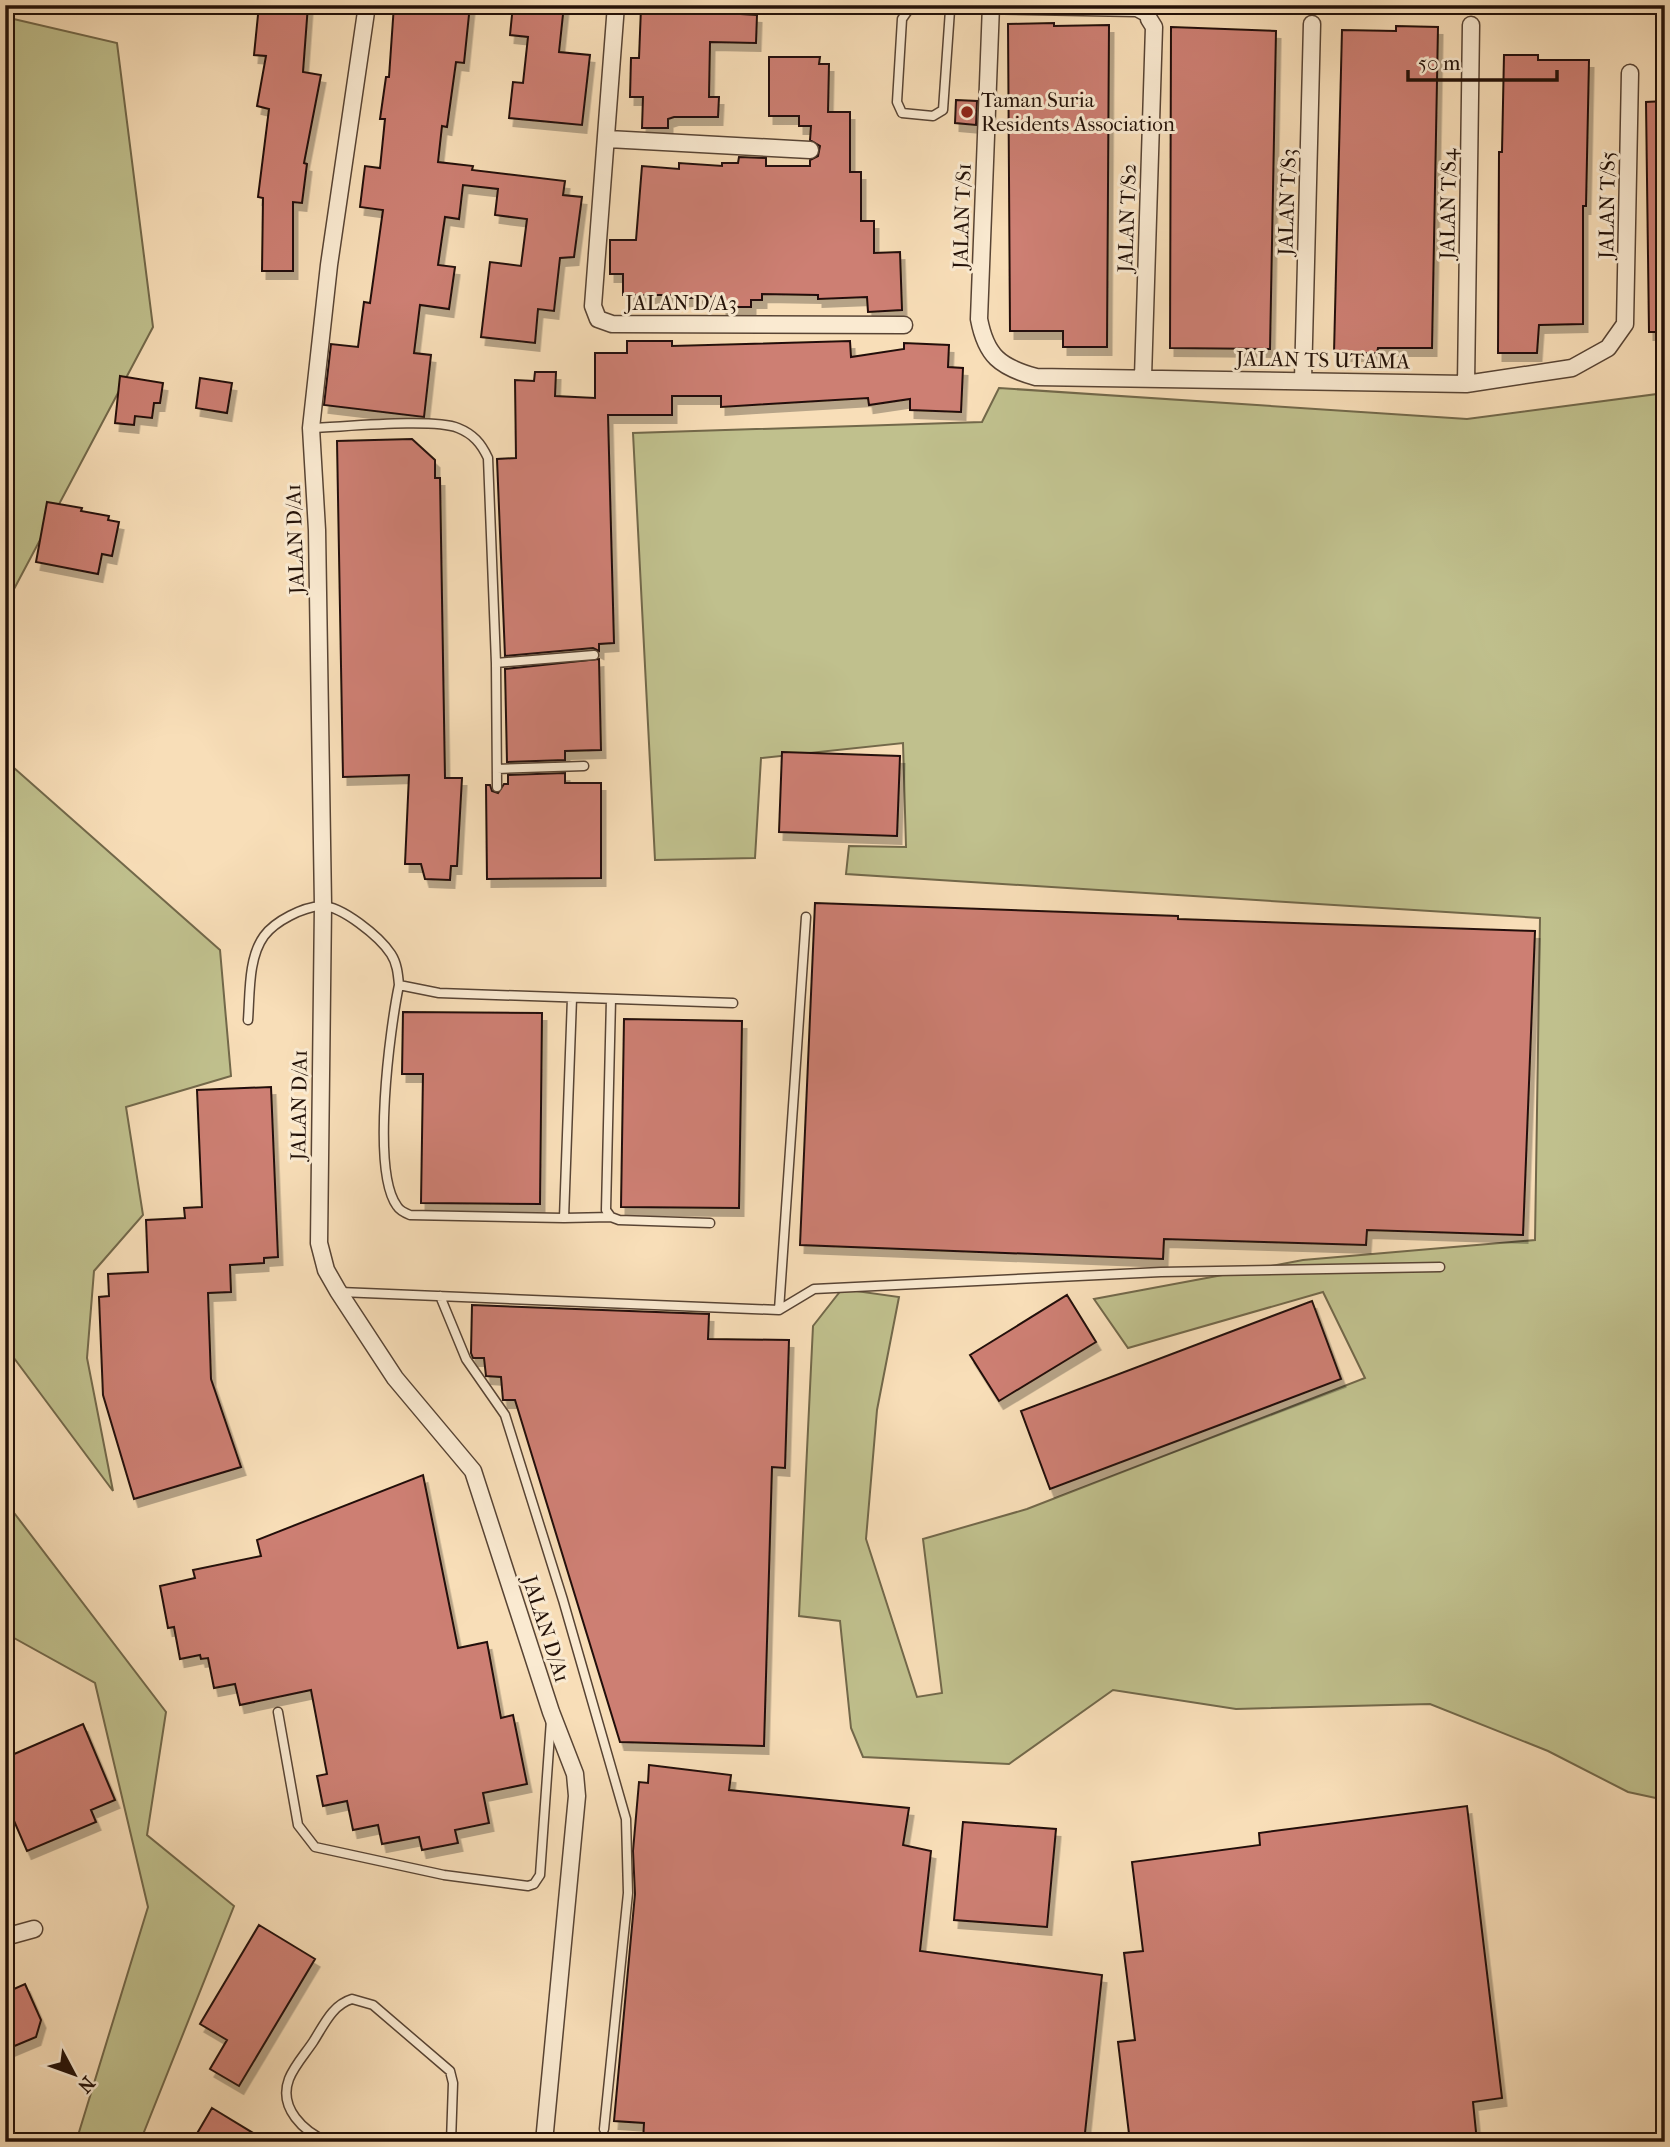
<svg xmlns="http://www.w3.org/2000/svg" width="1670" height="2147" font-family="'IM FELL French Canon',serif">
<style>
.green{fill:#c0c08d;stroke:#72684a;stroke-width:2}
.building{fill:#cd7f73;stroke:#231108;stroke-width:2;filter:url(#shadow)}
.lines{fill:none;stroke-linecap:round;stroke-linejoin:round}
.lane-casing{stroke:#584434;stroke-width:11}
.street-casing{stroke:#584434;stroke-width:19}
.lane{stroke:#faead1;stroke-width:8}
.street{stroke:#faead1;stroke-width:16}
.poi-dot{fill:#8f2418;stroke:#faead1;stroke-width:2.5}
.labels{text-anchor:middle;dominant-baseline:central;stroke-width:6;stroke-linejoin:round;paint-order:stroke}
.poi-label{font-size:21px;fill:#231108;stroke:#faead1;text-anchor:start}
.street-label{font-size:21px;fill:#231108;stroke:#faead1}
</style>
<defs>
<filter id="shadow"><feDropShadow dx="4.5" dy="8" stdDeviation="0" flood-color="#0004"/></filter>
</defs>
<rect width="100%" height="100%" fill="#f8deb8"/>
<filter id="stains"><feTurbulence type="fractalNoise" baseFrequency=".00286" numOctaves="4"/><feColorMatrix values="0 0 0 0 .2 0 0 0 0 .09 0 0 0 0 .02 0 0 0 .5 -.17"/></filter>
<radialGradient id="worn" r=".72"><stop offset=".6" stop-color="#630" stop-opacity="0"/><stop offset="1" stop-color="#630" stop-opacity=".3"/></radialGradient>
<!-- green -->
<path class="green" d="M5 17 117 43 153 327 5 606Z
M999 388 1467 419 1665 393V1800L1628 1792 1548 1751 1430 1704 1236 1709 1113 1690 1009 1764 863 1757 851 1728 840 1621 799 1616 813 1326 842 1289 899 1297 877 1410 866 1539 917 1697 942 1693 923 1539 1027 1509 1365 1378 1323 1292 1128 1348 1094 1299 1303 1260 1535 1240 1540 918 846 874 849 846 906 847 903 743 761 758 755 858 655 860 633 433 982 422Z
M5 760 220 950 231 1076 126 1107 143 1215 94 1271 87 1358 113 1491 5 1346Z
M5 1501 166 1712 147 1835 234 1906 140 2142H76L148 1907 95 1683 5 1633Z"/>
<!-- building -->
<path class="building" d="M259 5H308L303 72 321 75 304 163 307 164 302 203 293 202V271H262L263 198 258 197 269 109 257 106 266 56 254 55Z
M394 5H470L464 63 456 62 447 127 442 126 438 162 473 166 472 170 565 181 563 195 582 197 574 257 560 258 554 311 538 309 535 343 481 337 490 262 521 266 527 219 495 215 498 189 463 185 459 219 445 217 438 265 455 267 449 309 420 305 414 353 431 355 424 417 324 405 331 344 358 347 364 302 370 303 383 210 360 207 365 166 380 168 385 119H380L386 77H389Z
M513 5H564L559 52 590 55 582 125 509 118 513 82 523 83 528 37 510 35Z
M641 8 757 15 756 43 710 42 709 97H719L718 117H674L668 119V128H642L643 97H630L631 58H639Z
M1054 23V26L1109 25 1107 347H1063V331H1010L1008 24Z
M1396 26 1438 27 1432 348H1378L1377 353H1334L1342 30 1396 31Z
M1171 27 1276 31 1270 349 1170 348Z
M1504 55H1538V60H1589L1586 206H1583V324L1539 325 1537 353H1498L1499 152H1502Z
M769 57H820L819 64H829L828 112H850V172H861V221H874V253L900 252 902 310 868 312 867 297 818 299V295L762 294V300H751V307H722V296L675 299V295H623V274H610V240H636L642 166 679 169V163L722 166V163H738L739 157 766 158V166H810V160L818 156 820 146 810 140 811 126H799V116H769Z
M956 100 977 101 976 125 955 123Z
M1665 101V332H1649L1646 102Z
M627 341H672V346L850 341 851 357 904 349V343L949 345 948 367 963 368 961 412 910 410V399L869 405 868 398 721 407V396H672V415H608L614 643 599 644V651L593 648 505 656 497 459 516 458 515 380 534 381 535 372H556L555 396 595 398V353H627Z
M120 376 163 383 160 403H154L152 418 135 416 134 425 115 423Z
M200 378 232 383 227 413 196 408Z
M412 439 435 460V478H440L445 778H462L457 866H451L450 880 425 879 421 864H405L409 775 343 777 337 441Z
M47 502 82 508 81 511 109 516 108 520 119 522 112 556 102 554 98 574 36 562Z
M599 659 601 750 565 751V760L507 762 505 669Z
M782 752 900 756 897 836 779 832Z
M565 773V783H601V878L487 879 486 785H490L492 791 498 793 504 784H508V775Z
M815 903 1178 916V919L1535 931 1523 1235 1367 1230 1366 1245 1164 1239 1163 1259 800 1245Z
M403 1012 542 1013 540 1204 421 1203 423 1074H402Z
M624 1019 742 1021 739 1208 621 1207Z
M271 1087 278 1257 264 1258V1263L230 1265 231 1292 208 1293 211 1379 241 1467 134 1499 103 1395 99 1297 109 1296 108 1274 148 1272 146 1220 185 1218 184 1208 202 1207 197 1090Z
M1067 1295 1096 1342 999 1401 970 1355Z
M1312 1301 1341 1379 1050 1489 1021 1411Z
M472 1305 709 1314 708 1339 789 1340 785 1468 772 1467 764 1746 620 1742 515 1400H503L501 1377 486 1376 484 1358H473L471 1353Z
M423 1475 458 1648 487 1642 501 1718 513 1715 527 1784 483 1793 489 1823 455 1830 458 1843 422 1850 419 1837 382 1844 378 1825 353 1830 347 1801 323 1806 317 1776 327 1774 311 1690 240 1705 235 1684 214 1688 208 1658 201 1659 200 1655 180 1659 174 1627 168 1628 160 1586 195 1578 193 1570 261 1556 257 1540Z
M83 1724 115 1800 91 1810 96 1822 27 1851 5 1800V1758Z
M649 1765 731 1775 729 1790 909 1808 903 1845 931 1851 920 1951 1102 1975 1084 2142H643L644 2123 614 2121 635 1894 633 1851 639 1782 648 1783Z
M1467 1806 1502 2098 1473 2102 1477 2142H1130L1118 2042 1135 2040 1124 1953 1143 1951 1132 1862 1260 1845 1259 1833Z
M963 1822 1056 1829 1047 1927 954 1920Z
M259 1925 315 1959 239 2086 210 2069 227 2040 200 2024Z
M25 1984 41 2020 36 2037 5 2050V1993Z
M212 2108 268 2142H192Z"/>
<g class="lines">
<!-- lane casing -->
<g class="lane-casing">
<path id="lane" d="M950 10 943 110 933 116 902 113 897 102 902 19 909 9 915 8 1136 12 1149 19
M311 428C343 427 433 418 458 428 473 434 481 443 488 458L496 663 497 787
M496 663 594 655
M497 769 584 766
M399 985C390 1028 371 1171 397 1206 400 1211 405 1213 410 1215L564 1218
M572 998 564 1218 611 1217
M611 999 606 1210 611 1217 619 1220 710 1223
M248 1020C250 994 248 958 264 936 275 921 303 907 321 906 341 905 380 937 391 954 397 963 398 974 399 985L439 993 733 1003
M340 1292 779 1310 814 1289 1161 1272 1440 1267
M440 1296 466 1359 505 1415 563 1600 626 1819 628 1893 604 2129
M779 1310 806 917
M278 1712 298 1825 315 1847 444 1875 528 1886 534 1884 540 1875 551 1720
M328 2142C304 2132 278 2108 289 2079 294 2066 305 2054 313 2042 324 2025 332 2005 352 1999L373 2005 450 2071 453 2083 451 2142"/>
</g>
<!-- street casing -->
<g class="street-casing">
<path id="street" d="M367 5 329 265 311 428 317 530 323 905 319 1243 326 1270 338 1291 395 1378 473 1471 551 1712 575 1774 577 1796 544 2142
M616 5 593 306 598 319 612 324 904 325
M991 5 979 319C986 356 1000 367 1036 377L1466 384 1572 368 1608 348 1625 324 1630 73
M608 139 810 150
M1143 377 1154 27 1149 19
M1303 381 1312 24
M1466 384 1471 25
M5 1937 34 1929"/>
</g>
<!-- lane -->
<use href="#lane" class="lane"/>
<!-- street -->
<use href="#street" class="street"/>
</g>
<!-- markers -->
<circle class="poi-dot" cx="967" cy="112" r="7"/>
<g class="labels">
<!-- poi labels -->
<g class="poi-label">
<text x="981" y="100">Taman Suria<tspan x="981" dy="24">Residents Association</tspan></text>
</g>
<!-- street labels -->
<g class="street-label">
<text transform="translate(1287 202) rotate(-88)">JALAN T/S3</text>
<text transform="translate(1448 204) rotate(-89)">JALAN T/S4</text>
<text transform="translate(1607 205) rotate(-89)">JALAN T/S5</text>
<text transform="translate(962 216) rotate(-88)">JALAN T/S1</text>
<text transform="translate(1127 218) rotate(-88)">JALAN T/S2</text>
<text x="681" y="303">JALAN D/A3</text>
<text transform="translate(1323 360) rotate(1)">JALAN TS UTAMA</text>
<text transform="translate(295 539) rotate(-92)">JALAN D/A1</text>
<text transform="translate(299 1105) rotate(-89)">JALAN D/A1</text>
<text transform="translate(546 1629) rotate(72)">JALAN D/A1</text>
</g>
</g>
<!-- margin -->
<rect width="1670" height="2147" fill="none" stroke="#f8deb8" stroke-width="28"/>
<rect x="7" y="7" width="1656" height="2133" fill="none" stroke="#231108" stroke-width="3.5"/>
<rect x="14" y="14" width="1642" height="2119" fill="none" stroke="#231108" stroke-width="2"/>
<!-- north arrow -->
<g transform="translate(74 2074) rotate(131)" stroke="#faead1" stroke-width="5" paint-order="stroke">
<path d="M0-5L12 26L0 18L-12 26Z" fill="#231108"/>
<text y="-10" font-size="19" font-weight="bold" text-anchor="middle" fill="#231108">N</text>
</g>
<!-- scale -->
<path d="M1408 70v10h149v-10" fill="none" stroke="#231108" stroke-width="3.5"/>
<text x="1418" y="70" font-size="21" fill="#231108" stroke="#faead1" stroke-width="5" paint-order="stroke">50 m</text>
<rect width="100%" height="100%" filter="url(#stains)"/>
<rect width="100%" height="100%" fill="url(#worn)"/>
</svg>
